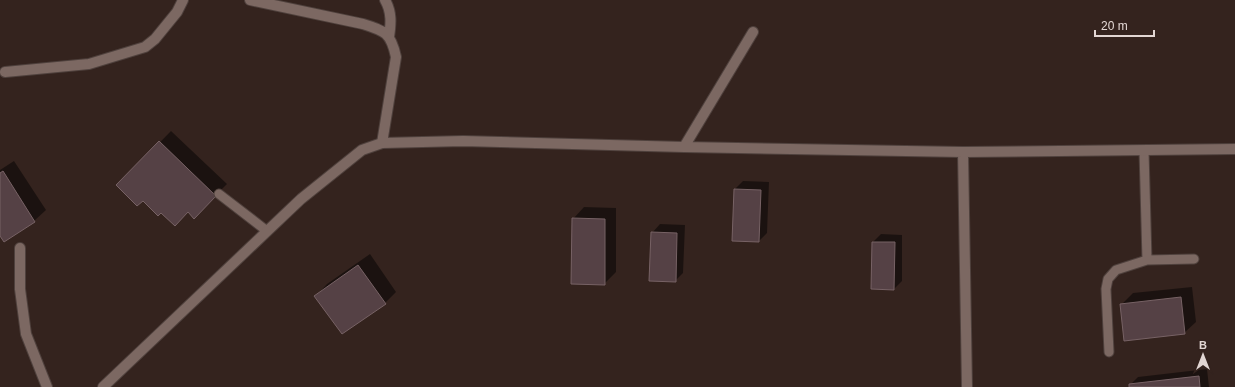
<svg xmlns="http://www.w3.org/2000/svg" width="1235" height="387" font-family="Helvetica,sans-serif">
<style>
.shadow{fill:#0007}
.building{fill:#554145;stroke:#776265}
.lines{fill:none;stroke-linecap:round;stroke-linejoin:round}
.service-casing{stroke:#4f413d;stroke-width:11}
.minor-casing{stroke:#4f413d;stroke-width:12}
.service{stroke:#7c6862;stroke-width:9}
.minor{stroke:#7c6862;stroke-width:10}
</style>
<rect width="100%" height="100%" fill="#34231e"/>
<!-- shadow -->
<path class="shadow" d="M171 131 227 184 194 217 188 211H161L118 185Z
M14 161 46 210 34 221 0 234V170Z
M743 181 769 182 767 233 759 241 735 189Z
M584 207 616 208V272L604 284 573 219Z
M660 224 685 225 683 273 675 281 652 233Z
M881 234 902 235V281L894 289 873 242Z
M370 254 396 292 385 303 316 296 327 284Z
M1192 287 1196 322 1184 333 1121 305 1133 293Z
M1207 369 1209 387H1130V385L1138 377Z"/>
<!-- building -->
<path class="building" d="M159 141 216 196 194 219 188 212 175 226 161 213 158 216 143 201 137 206 116 185Z
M3 171 35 222 4 242 0 236V173Z
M734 189 761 190 759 242 732 241Z
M572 218 605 219V285L571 284Z
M651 232 677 233 676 282 649 281Z
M872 242H895L894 290 871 289Z
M358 265 386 304 342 334 314 296Z
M1181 297 1185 334 1124 341 1120 304Z
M1199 376 1200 387H1129V384Z"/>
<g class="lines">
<!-- service casing -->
<g class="service-casing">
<path id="service" d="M1144 151 1147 260 1194 259
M219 194 267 231
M1109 352 1106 289 1108 279 1116 270 1147 260"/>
</g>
<!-- minor casing -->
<g class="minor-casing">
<path id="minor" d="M250 0 363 24C385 31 391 33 396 57L382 143
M385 0C392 12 391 24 389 37
M5 72 89 64 145 47 155 39 177 12 183 0
M684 147 753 32
M963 152 967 387
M20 248V289L26 334 47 387
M103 387 301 199 362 150 382 143 463 141 684 147 963 152 1235 149"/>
</g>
<!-- service -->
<use href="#service" class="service"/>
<!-- minor -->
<use href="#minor" class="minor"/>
</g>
<!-- north arrow -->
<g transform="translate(1203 355)" stroke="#34231e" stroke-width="3" paint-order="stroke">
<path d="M0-3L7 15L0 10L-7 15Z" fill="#e2d6d3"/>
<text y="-6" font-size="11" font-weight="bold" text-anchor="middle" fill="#e2d6d3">B</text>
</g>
<!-- scale -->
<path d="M1095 30v6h59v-6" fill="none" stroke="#e2d6d3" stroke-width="2"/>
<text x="1101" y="30" font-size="12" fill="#e2d6d3" stroke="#34231e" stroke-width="3" paint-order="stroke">20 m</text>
</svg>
